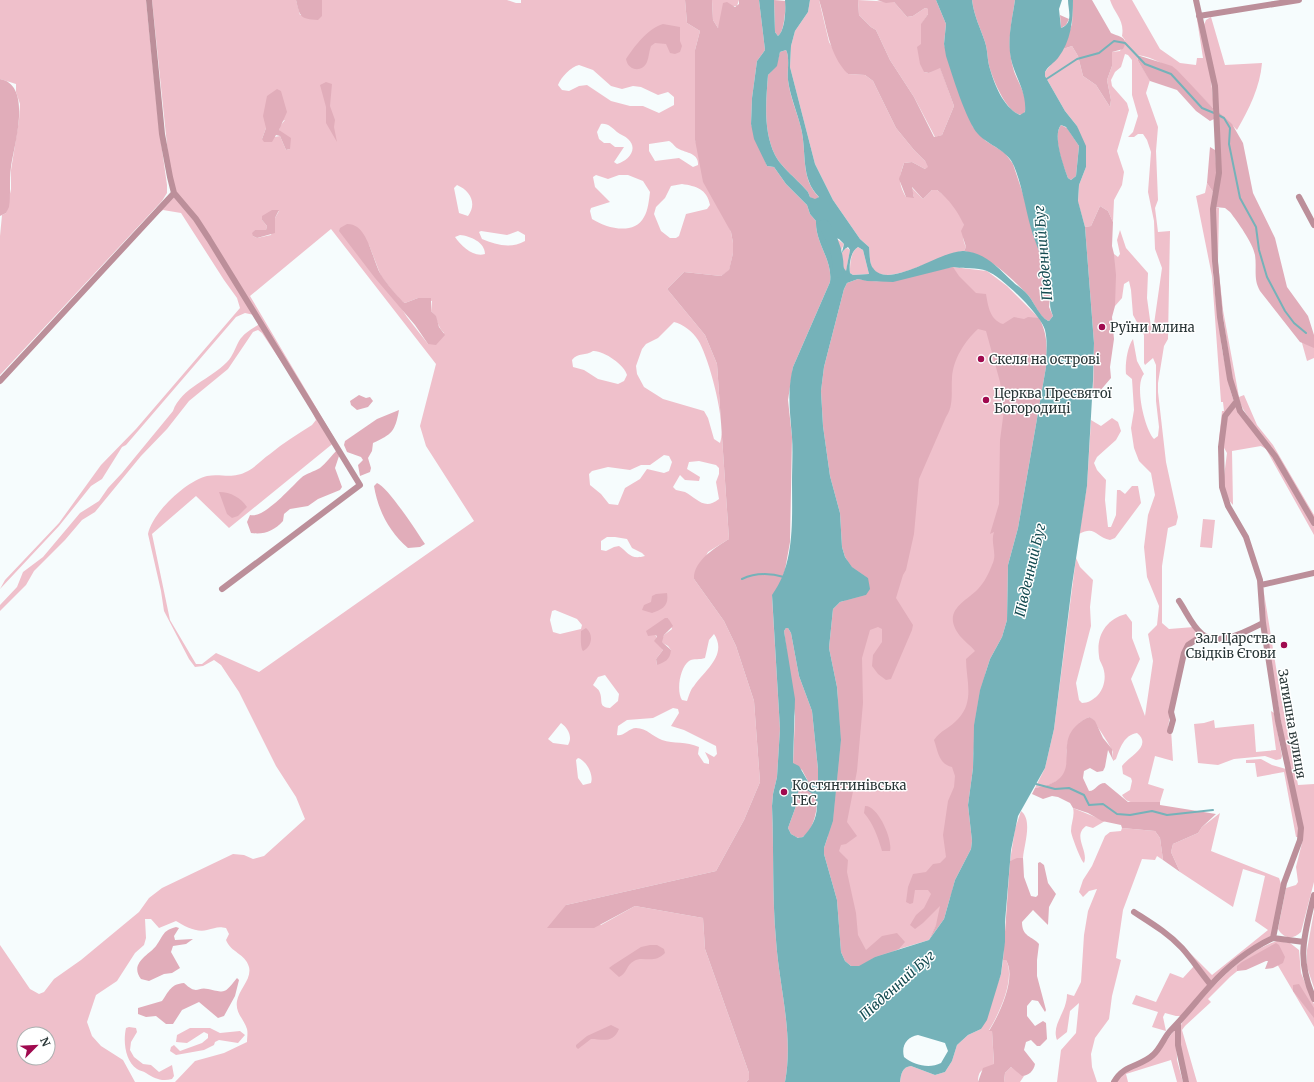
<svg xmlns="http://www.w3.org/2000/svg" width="1314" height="1082" font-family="Merriweather,serif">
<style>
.green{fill:#efc0cb;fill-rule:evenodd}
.forest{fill:#e1adba}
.water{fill:#75b2b9;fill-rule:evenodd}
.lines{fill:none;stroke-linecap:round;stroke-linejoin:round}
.stream{stroke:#75b2b9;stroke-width:2}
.river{stroke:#75b2b9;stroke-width:11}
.minor{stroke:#bc8f9a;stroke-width:6}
.poi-dot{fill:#a00a4f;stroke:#fff;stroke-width:1.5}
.labels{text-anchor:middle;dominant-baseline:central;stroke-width:3;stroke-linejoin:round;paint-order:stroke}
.poi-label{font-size:13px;fill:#293637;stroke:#fff;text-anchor:start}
.street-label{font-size:13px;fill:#293637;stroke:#fff}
.water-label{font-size:14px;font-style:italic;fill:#134a50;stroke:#fff}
</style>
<rect width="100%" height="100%" fill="#f6fcfd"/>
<!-- green -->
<path class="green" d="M0 0H146L159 128 167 185V193L162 201 0 375V236L2 215 6 213 11 189V170L19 120 20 104 16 92V84L0 79Z
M152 0H296L300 15 322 16V0H507L516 3H521V0H685L687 23 700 31 695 50V140L731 232 733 243V253L729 271 721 276 684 272 667 289 705 335 717 364 729 539 708 552 694 579 724 621 736 646 754 701 760 782 744 820 716 871 566 905 601 925 635 906 703 918 705 949 749 1073V1079L746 1082H175L195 1061 224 1053 247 1042C247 1038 248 1033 247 1029 244 1019 235 1013 237 1001 239 989 252 979 249 967 245 953 231 953 226 940L229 934 226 928C218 926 215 928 207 930 197 933 184 926 176 921L159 928 151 919H145L146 938 144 945 135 953 117 981 96 995 87 1022 92 1036 101 1046 123 1060 135 1082H0V945L30 989 39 994 44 992 54 979 81 960 139 912 149 898 162 888 233 854 244 855 253 859 264 856 305 819 296 797 276 766 239 692 221 665 214 660 203 666 195 667 189 659 164 611 161 591 148 534C152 513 186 481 207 476 222 473 231 480 248 471 256 467 262 459 270 454 283 443 298 434 312 425L316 420 306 399 262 333 258 330 253 332 228 369 189 401 167 429 141 456 95 512 82 520 65 540 34 571 26 585 0 611V605L17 587 23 572 43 557 80 513 99 501 108 488 122 473 173 411C181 388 211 379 227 362 233 356 235 348 239 341 243 334 251 329 258 325V322L254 315 245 313 236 317 126 445 122 447 102 479 91 486 59 526 0 589 5 580 59 523 101 465 136 429 240 308 237 298 224 280 181 213 163 210 155 216 0 384V379L172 193ZM579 65 593 70 611 86 622 89 633 86 641 87 658 95 668 92 674 97V105L659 113 643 106H630L611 101 587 85 579 86 569 91 562 90 558 85C561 77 571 67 579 65ZM285 120 280 126 279 130 290 149 286 150 280 136 262 139 266 128ZM601 124C608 123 612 128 617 132 621 135 625 136 628 139 639 149 628 161 617 164L614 162 624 147H615L610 143H604L599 139 597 132ZM669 141C673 143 674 146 677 148 684 153 699 152 698 165L693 167 679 158 655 161 649 151V144ZM596 175 608 179 619 175H628L643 181 650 192C649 200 648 211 644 217 634 236 606 228 592 219L590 211 591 208 610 202 595 187 593 177ZM682 184C696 186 707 189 710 205L707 209 686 214 679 236 676 238H670L661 231 654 214 656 207 665 198 671 186ZM457 185C471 191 477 204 468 216L459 213 454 188ZM279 211 275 218 271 235 257 238 253 236 255 230H266L267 226 262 220ZM348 224 369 245 381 276 400 300 405 303 418 298 432 301 431 311C438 318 437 327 444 333L428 344 407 317ZM331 229 436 364 420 426 426 446 474 521 259 672 216 653 202 664H196L170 620 152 534 196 496 229 528 336 441 250 296ZM481 231 507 235 518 231 525 235V241C511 249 496 245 482 239L479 232ZM460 235C470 236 485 242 485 254 474 258 461 246 455 237ZM674 322C683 324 693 332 698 340 709 357 727 425 720 443L714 439 708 418 704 411 663 399 644 387 637 374 636 366 642 349 646 344 658 338ZM593 351C603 350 625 365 627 375L624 381 618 384 598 379 584 370 573 367 572 360C578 352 586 356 593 351ZM664 455 669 456 672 462 669 471 664 473 647 469 640 479 625 488 618 505 609 504 601 494 590 485 589 474 592 471 608 467 630 470 641 465H650ZM699 461 716 465 719 468V474L716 482 719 499C704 511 697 498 685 492 682 491 679 491 676 490L673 487 680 475 685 480 699 481 700 477 687 469 689 462ZM615 537 627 539 632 548 642 553 645 556C630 560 629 553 619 546L614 547 606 551 601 550V541L607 537ZM555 610 577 619 582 625 581 629 560 634 553 632 550 620 552 611ZM668 618 672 629 664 635 661 642 668 646 671 650 657 665 656 659 663 650 655 634ZM714 634C728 655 704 671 694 686 690 690 689 696 687 701L682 700C676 691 680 667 689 661 694 658 700 660 705 658L709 640ZM605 675 619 694 618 701 610 708C598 707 603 701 600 693 599 689 596 688 593 685L598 677ZM673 708 678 709 679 713 671 726 684 730 716 746 717 754 714 757 705 752 709 760V764L704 763 698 754 699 747C686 741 674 744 662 740 653 737 647 728 636 728 629 728 623 737 617 735L618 726 627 720 653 718ZM561 723C568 728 573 737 568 745L553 743 548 739ZM578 758C586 760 594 775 591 783L583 785 578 778 576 760ZM24 1034H48V1058H24Z
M712 0H739L737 6H732L718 28 713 20Z
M810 0H819L829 42 848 74 865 75 873 81 896 128 914 150 925 161 929 168 925 169 912 162 904 163C899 177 898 183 906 197H914L911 187 923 199 932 190H937C947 197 963 213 964 225 965 235 961 237 966 247L964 251C943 252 887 289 873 269 869 263 870 253 869 247L860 239 833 200 815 164 790 67 791 46 795 31 808 12Z
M858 0 894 2 907 17 913 16 925 8 928 9V14L921 25 924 72 929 73 940 67 954 106 942 135 935 137 914 97 890 60 876 30 871 27 859 15Z
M1110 0H1132L1160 49 1180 63 1196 65 1197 58H1203L1194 0 1211 79 1214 109C1193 88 1169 59 1137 55L1138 61 1150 80 1146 93 1158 127 1156 151 1158 200 1155 208 1158 232 1170 231 1168 339 1164 346 1158 383V392L1166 462 1178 517 1176 525 1168 528 1162 566V623L1169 629 1194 627 1197 636 1189 642 1172 705 1168 727 1171 729 1173 761 1155 756 1148 784 1164 789 1160 802C1148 803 1128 807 1122 795L1130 790 1132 781 1131 778 1123 774 1122 766C1129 756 1153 746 1137 733 1124 735 1120 748 1116 759L1113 761C1113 758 1113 755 1113 752 1112 748 1093 719 1090 717 1078 720 1068 736 1067 748 1066 754 1068 761 1067 767 1064 781 1048 786 1035 788L1045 768 1054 729 1076 558 1080 567 1093 580 1090 607 1091 626 1076 683 1079 700 1082 703C1088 703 1092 700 1096 697 1105 689 1107 675 1102 665 1101 662 1099 660 1099 656 1096 636 1106 619 1126 614L1132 622V638L1140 659 1131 679 1145 716 1153 661 1148 634 1157 625 1159 606 1147 577 1144 547 1148 515 1155 495 1151 473 1139 461 1134 448 1131 428 1134 410 1132 379 1126 374C1125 365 1127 347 1133 339L1137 361 1144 374C1134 385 1145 430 1154 439L1158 436 1159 427 1156 401V365L1153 358 1145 365 1144 363V335L1133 315 1131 290 1129 281 1124 284 1122 298 1115 306 1114 254 1118 257 1120 254 1117 240 1120 230 1126 248 1148 273 1147 298 1151 327 1154 324 1162 268 1155 249 1154 221 1148 192 1151 152 1147 140 1143 134H1138L1134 137H1128L1133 132 1138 116 1132 95V60L1128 55 1125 54 1121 67 1115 72 1111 80 1112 86 1127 103 1129 110 1117 151 1124 172 1122 185 1114 200 1113 222 1108 211 1100 206 1091 226 1085 227 1078 202 1079 185 1086 167 1077 126 1065 111 1045 76V72L1063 49 1072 46 1078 56 1083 76 1096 85 1110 107 1111 100 1107 80 1112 66V52L1120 51 1125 40 1122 36C1125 20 1114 13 1110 0Z
M1211 17 1225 65 1262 63C1260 87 1249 109 1237 130L1219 112 1204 25 1206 20Z
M1207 183 1213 192 1211 209 1213 277 1222 349 1230 389 1234 402 1271 454 1314 527V535L1266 449 1261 446 1232 451 1233 505 1226 497 1223 484 1227 453 1219 439 1222 411H1224L1223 402H1221L1212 276 1196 196 1205 193Z
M1215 207 1219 208 1218 263 1223 310 1239 397 1244 395 1257 425 1273 445 1314 515V518L1243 409 1233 387 1217 273Z
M833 236 844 244 840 253V260L836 255 831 241Z
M858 247 863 250 869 274 853 275 850 273C850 265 850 252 858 247Z
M847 248 850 250 846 272C840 264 838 253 847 248Z
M953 267 987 271 1007 286 1039 318 952 893 929 940 899 949 859 967 828 835 867 281Z
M1302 343 1314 344V358L1307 361Z
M1112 418 1118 422 1121 431 1116 440 1097 457 1094 463 1097 470 1106 480 1105 500 1108 527H1111L1116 515 1117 490H1120L1125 494 1132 486H1138L1141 503 1115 538 1110 540C1096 538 1096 525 1079 534L1087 486 1091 420 1101 426Z
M1203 519 1215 520 1212 548 1200 547Z
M1264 593 1280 692 1298 785 1314 784V882L1301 932C1293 940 1284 939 1278 929L1286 888 1296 885 1298 882 1296 867 1303 839V825L1290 775 1266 631Z
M1271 711 1274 713 1282 756 1281 759 1276 760 1265 756 1234 759 1218 765 1198 763 1194 724 1204 723 1214 720 1215 728 1254 724 1256 752 1276 750Z
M1261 759 1272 765 1286 769 1298 822 1299 837H1296L1284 772 1257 777 1255 763H1246V760Z
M1073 808 1105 821 1093 828 1086 826C1072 836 1089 851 1084 863 1081 861 1071 835 1071 831 1071 823 1075 816 1073 808Z
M1021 811C1033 820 1024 845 1023 858L1010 861 1015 829Z
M1220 813 1211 851 1279 878 1282 887 1271 936 1251 949 1211 981 1190 953 1212 975 1268 930 1255 921 1265 876 1243 869 1233 907 1180 872 1171 852 1173 844 1198 833 1202 827Z
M1122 828 1155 831 1160 838 1163 860 1157 856 1155 860 1142 859 1123 910 1116 958 1121 960 1112 996 1109 1019 1095 1038 1091 1054 1092 1067 1097 1082H1057L1061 1050 1076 1033 1079 1003 1070 1011 1067 1032 1057 1040C1051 1024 1067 1013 1067 994L1074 996 1081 982 1084 935 1088 911 1097 889 1089 891 1083 897 1079 892 1083 880 1092 866 1105 836 1110 832 1121 831Z
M1314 911V988L1307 967V950Z
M1277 941 1290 943 1299 950 1301 973 1314 1004V1027L1270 952 1247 963 1230 977 1208 999 1211 1002 1185 1026 1182 1030 1197 1082H1189C1185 1067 1175 1039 1181 1025 1183 1019 1190 1013 1194 1008 1216 983 1244 951 1277 941Z
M1003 960H1006C1016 978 999 1014 989 1030L992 1031 994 1065C984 1069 978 1069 978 1082H900C901 1074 902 1067 911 1066L935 1075 945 1072 952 1061 957 1045 968 1035 981 1029 1001 974Z
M1194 966 1208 985 1181 1016H1176L1165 1013 1163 1017 1166 1031 1152 1027 1158 1012 1132 1004 1136 995 1156 1002 1170 973 1183 978Z
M129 1027 136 1028 137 1032 131 1042 130 1050 134 1057 143 1064 151 1065 159 1072 172 1065 174 1076 172 1079C161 1082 154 1078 146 1073 143 1071 140 1071 137 1069 125 1061 123 1041 126 1028Z
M190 1028H210L220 1033 240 1031 245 1035 238 1043 219 1040 215 1042 214 1045 204 1050 176 1055 170 1051 171 1047 174 1045 180 1051 202 1043 208 1038V1034L204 1032 187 1043 176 1042 177 1035Z
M1176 1028 1177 1060 1183 1082H1177L1171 1060 1126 1074 1128 1082H1112L1134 1067 1167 1040Z
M1011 1067 1024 1076 1020 1082H1004L1005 1073Z"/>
<!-- forest -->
<path class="forest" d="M296 0H322V16L318 20C300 19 300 17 296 0Z
M685 0H712L713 20 718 28 723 3 727 2 735 7 739 4V0H759L765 50 757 61 752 98 751 124 767 166 774 167 786 184 807 205 810 214 816 221C815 243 833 260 830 282L793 367 788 400 792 437 790 542 785 570 779 586 772 596 780 729 777 777 773 794 772 806C774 851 772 895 776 940 779 986 794 1035 785 1082H746L749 1079V1073L705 949 703 918 635 906 594 928H547L566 905 716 871 744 820 760 782 754 701 736 646 724 621 694 579C693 561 716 547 729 539L717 364 705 335 667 289 684 272 721 276 729 270 733 253V243L731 232 703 182 695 140V50L700 31 687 23Z
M774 0 786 1C785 10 785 31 778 36L775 32Z
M819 0H858L859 15 871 27 876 30 890 60 914 97 934 137 942 135 954 106 940 68 929 73 924 72 920 64 917 47 921 44V24L928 14V9L925 8 913 16 907 17 894 2 886 3 877 0H936L946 24 944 44 957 86 973 127 986 141 1005 153 1013 164 1024 197 1033 234 1047 270 1051 287 1049 307 1053 316 1049 321C1039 318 1034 300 1026 293 1008 275 989 256 964 251L966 247 961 231 964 225C958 212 949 199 937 190H932L923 199 912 187 914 198 906 197 899 179 904 163 912 162 925 169 928 167 925 161 914 150 896 128 873 81 865 75 848 74C828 54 827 25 819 0Z
M972 0H1015C1011 26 1006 45 1014 71 1018 83 1032 103 1023 115 1008 116 994 82 990 69 987 60 988 51 985 42 980 27 974 16 972 0Z
M1073 0H1092L1111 33C1119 37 1130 37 1123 49L1112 52V66L1107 80 1111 100 1110 107 1096 85 1083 76 1078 56 1072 46 1063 49 1072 24Z
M1060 15 1069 19 1066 25 1061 28Z
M663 24 680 27V41L682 46 680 52 675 54 670 53 666 44 655 43 651 46C649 51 649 57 647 62 642 73 628 71 626 59 634 47 648 28 663 24Z
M786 50C790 57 787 71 788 80 790 97 797 112 801 128 807 152 800 179 819 197L815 200 810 197 808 192C800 182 780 166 775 155 763 130 766 102 768 75L776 66 780 52Z
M1137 55 1172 66 1177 70 1213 108 1214 119 1210 121 1196 111 1177 90 1150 81 1138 61Z
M0 79C33 85 14 145 11 167 9 181 11 194 9 207L6 213 0 216Z
M326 82 332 84 330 106 335 120 334 127 337 142 326 123V107L320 85Z
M277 89 281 91 287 112 279 130 291 138 290 149 286 150 280 136 276 135 272 142H264L262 139 266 128 263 116 267 96Z
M1219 112 1232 124 1243 143 1253 193 1275 238 1287 287 1308 316 1314 335V348L1300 342 1260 291C1253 279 1257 268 1255 255 1253 243 1237 221 1230 212L1225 208 1215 207Z
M1061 125 1067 128 1079 146 1076 176 1071 180 1068 178C1063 166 1052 136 1061 125Z
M1210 147 1215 150C1216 164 1218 179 1213 192L1207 183Z
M1100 206 1108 211 1113 222 1112 246 1114 254 1116 275 1115 306 1112 317 1114 339 1110 367 1111 378 1093 399 1094 343 1085 227 1091 226Z
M272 210H279L275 218V233L257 238 253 236 252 233 255 230H266L267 226 262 220V216Z
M347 224C368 223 372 260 381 275 384 280 400 300 405 303L418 298H431V311L436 316 439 327 445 335 436 345 428 344 415 325 375 278 339 231 340 228Z
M953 267 959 276 976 293 986 294C988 306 990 320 1003 324L1014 317 1024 319 1028 317 1039 318C1048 334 1047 349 1046 367L1018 528 1008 565 1007 620 1002 637 990 659 980 690 974 725 973 768 968 805 972 841 971 849 955 880 944 919 929 940 936 925 940 906 923 923 915 929 910 925 916 915 924 908 931 894 928 890H915L913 903 910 904 906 902 908 887 913 874 926 872 933 864 940 863 946 857 943 835 948 801 954 787 955 776 952 767C939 764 938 752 934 740 941 730 950 728 958 719 975 701 966 680 966 659L975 651C970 645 964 641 960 636 941 611 964 603 978 589 984 583 989 573 992 565 998 554 990 543 994 532L990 534 999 504 1000 440 1004 410 1000 382 986 331 978 329C965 341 953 359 952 378 951 392 954 405 946 417L919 479 914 534 906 570 903 575 896 598 913 625 912 630 891 679 886 680 878 674 872 666 873 655 882 642V629L878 627 870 630 862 658 863 703 857 771 847 822 857 836 846 844 841 845 839 851 848 860 847 872 856 913 858 935 866 950 882 936 897 933 905 942 899 949 875 957 859 967 851 966 845 961 841 952 837 900 824 854V848L833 821 841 740 837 687 829 648 833 609 840 602 866 595 868 578 852 567 845 557 842 547 840 513 830 476 823 426 821 391 824 367 844 289 847 283 858 279 877 282Z
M359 395 366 398 370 397 373 401 368 407 357 410 351 405 350 401Z
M399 410C395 432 392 434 373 443L372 451 368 458 371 468 370 472 360 476 358 465 363 460 361 457 347 452 344 445 345 441 377 419Z
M337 450 339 456 335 468 342 487 340 490 318 499 308 506 290 509 284 514 283 521C274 531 264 535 251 533L247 522 250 515C264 519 291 487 301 478 306 473 314 472 320 468 326 463 331 456 337 450Z
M377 483C388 487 417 532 425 544L420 547 408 548C389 532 378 510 374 486Z
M219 492C231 492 241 498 247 507L238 516 232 518 227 514Z
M667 593C669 606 663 609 652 613L642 610 644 605 651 602 652 596 656 594Z
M665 618H668L673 626 664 635 662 642 671 650C670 660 665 662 657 665L656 659 663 650 654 641 657 637 656 635 648 636 646 631Z
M586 628C594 634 592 647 583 651 580 647 581 636 581 631Z
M786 628H788L791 633 799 676 812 711 818 769V780L813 785H810L802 770 793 764 795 716 784 631Z
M1090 717 1095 721 1103 738 1112 749 1113 760 1108 750 1105 767 1103 771 1097 772 1090 768 1084 771 1083 778 1089 791C1096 791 1097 783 1105 783L1128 802H1160V805L1216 814 1202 827 1198 833 1173 844 1171 852 1180 872 1163 860 1160 838 1155 831 1122 828 1121 825 1102 821 1088 813 1073 808 1070 803 1058 797 1052 796 1043 799 1032 794 1035 788C1088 779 1052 747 1077 725 1080 722 1085 718 1090 717Z
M803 786C808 790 814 793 816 800 819 809 811 838 799 838 797 838 793 835 791 834L788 828 796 806 799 787Z
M865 806C878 805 893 840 890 851H882C878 837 873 823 864 813Z
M1017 858H1023L1024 877 1031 896 1036 897 1038 895V863L1040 862 1044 865 1048 883 1056 894 1049 907 1048 925 1033 910 1022 922C1022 937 1032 936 1039 944L1037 960V976L1046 1010 1045 1012 1038 1001 1032 1000 1027 1006V1016L1035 1026 1043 1021 1046 1023 1047 1039 1040 1046H1037L1031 1040 1026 1042 1024 1050 1035 1064C1034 1071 1028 1076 1022 1076L1011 1067 1005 1073 1004 1082H978L983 1068 994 1064 992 1031H989C999 1015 1017 978 1006 960H1003L1010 861Z
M176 927 179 928 174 936 175 940 193 939 186 944 173 946 171 952 180 968 172 973 164 974 149 981 141 979C129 963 149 955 156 946 164 935 162 931 176 927Z
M1276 943 1279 945 1285 957 1283 963 1273 968 1265 969 1268 961H1266L1246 970 1237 971V966L1242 962Z
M650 945H657L664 949 665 953C653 965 643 955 634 961 626 965 627 974 619 977L609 968 613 965 641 947Z
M237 978 239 980 235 996 224 1016 218 1018 199 1002 182 1010 173 1024H166L156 1016 146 1017 138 1014V1008L162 1001C169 991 171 984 184 983 198 996 197 986 208 989 226 993 224 994 237 978Z
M1299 984 1314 1008V1018L1293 991V985Z
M611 1025 619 1029C613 1044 602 1039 591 1039L578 1049 576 1047V1045L587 1036Z"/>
<!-- water -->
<path class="water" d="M759 0H774L775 32 778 36C785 31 786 9 785 0H810L808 12 795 31 791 46 790 67 815 164 833 200 860 239 869 247C870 253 869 263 873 268 888 291 943 249 964 251 986 253 997 267 1012 281 1017 286 1024 290 1028 295 1034 302 1041 319 1049 321L1053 316C1046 300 1054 296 1051 284 1046 267 1039 252 1033 235 1026 213 1023 188 1014 166 1008 150 989 146 978 134 966 121 952 74 946 56L944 44 946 24 936 0H972C974 16 980 27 985 42 988 51 987 60 990 69 995 86 1004 108 1020 115L1025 112C1027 92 1015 77 1011 59 1007 39 1012 20 1015 0H1062L1059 9 1061 28C1074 23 1068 10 1068 0H1073C1073 21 1071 41 1058 58 1054 63 1048 66 1045 72V76L1065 111 1077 126 1086 146V167L1079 185 1078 201 1085 227 1094 343 1093 381 1087 486 1072 585 1054 729 1045 768 1018 816 1011 850 1005 922V942L1001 974 987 1020 981 1029 968 1035 957 1045 952 1061 945 1072 935 1075 911 1066C902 1067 901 1074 900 1082H785C794 1035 779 986 776 940 772 895 774 851 772 806L773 794 777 777 780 729 772 595C795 564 792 521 792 483 792 468 793 452 792 437 790 413 787 391 793 367L830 282C833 260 815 243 816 221L810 214 807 205 786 184 774 167 767 166 754 139 751 124 752 98 757 61 765 50ZM786 50C790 57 787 72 788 80 790 96 797 112 801 128 807 152 800 178 819 197L815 199 810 197 808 192C800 182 780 166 775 155 763 130 766 102 768 75L777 66 780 52ZM1061 125 1066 127 1079 146 1076 176 1071 180 1068 178C1064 167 1052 135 1061 125ZM832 237 839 239 844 244 840 260C835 255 829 243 832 237ZM848 247 850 250 846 271C840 264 838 252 848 247ZM858 247 863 250 869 274 853 275 850 273C849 265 850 252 858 247ZM953 267C963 269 977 267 987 271 1002 277 1041 315 1045 330 1048 342 1046 355 1046 367L1018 528 1008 565 1007 620 1002 637 990 659 980 690 974 725 973 768 968 805 972 841 971 849 955 880 944 919 929 940 875 957 859 966H851L845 961 841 952 837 900 824 854V848L833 821 841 740 837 687 829 648 833 609 840 602 866 595 870 589 868 578 852 567 845 557 842 547 840 513 830 476 823 426 821 391 824 367 844 289 847 283 858 279 867 281 893 282ZM786 628H788L791 633 799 676 812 711 818 769V780L813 785H810L799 766 793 763 795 699 784 631ZM801 786 814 795C821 810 814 826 803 837L798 838 791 834 788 828 796 806 799 787ZM918 1035 945 1043 948 1051 941 1063C929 1069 914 1065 904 1057 901 1045 907 1037 918 1035Z"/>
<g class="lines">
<!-- stream -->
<path class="stream" d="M1045 80 1077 59 1099 53 1114 41 1125 43 1145 64 1171 74 1202 108 1214 113
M1218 115 1224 118 1230 128 1229 144 1240 198 1256 227 1259 250 1267 277 1285 311 1294 323 1306 333
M742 579C755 573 770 573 784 577
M1036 784 1055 789 1069 788 1084 795 1089 805 1103 804 1117 814 1130 815 1152 811 1167 815 1213 810"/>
<!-- river -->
<path class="river" d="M824 225C833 239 839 256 838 272"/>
<!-- minor -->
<path class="minor" d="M149 0 162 134 170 177 174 193 196 219 209 239 360 485 222 589
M1196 0 1215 86 1219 173 1213 209 1215 261 1220 317 1230 379 1240 411 1275 456 1314 523
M1199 16 1299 0
M1299 197 1314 225
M0 381 174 193
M1236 402 1225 416 1221 447 1222 487 1228 506 1246 537 1260 580 1263 623 1278 721 1301 828 1300 840 1284 883 1273 938
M1261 585 1314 573
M1179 601C1186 611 1192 626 1202 634 1219 647 1247 631 1263 623
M1170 731 1173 720 1171 712 1184 653 1188 645 1203 635
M1314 895C1304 936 1296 959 1314 999
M1134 912C1151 923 1168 933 1182 948 1192 959 1201 973 1211 985
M1178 1025V1045L1186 1082
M1114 1082C1124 1064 1140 1067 1153 1055 1161 1048 1164 1037 1171 1030 1185 1016 1197 1000 1210 986 1227 967 1250 949 1273 938L1304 942"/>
</g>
<!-- markers -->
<g class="poi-dot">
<circle cx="1102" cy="327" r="4"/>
<circle cx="981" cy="359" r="4"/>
<circle cx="986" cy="400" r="4"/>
<circle cx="1284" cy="645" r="4"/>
<circle cx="784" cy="792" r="4"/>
</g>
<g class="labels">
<!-- poi labels -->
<g class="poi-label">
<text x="1110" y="327">Руїни млина</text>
<text x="989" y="359">Скеля на острові</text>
<text x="994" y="393">Церква Пресвятої<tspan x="994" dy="15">Богородиці</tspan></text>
<text x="1276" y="638" text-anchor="end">Зал Царства<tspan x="1276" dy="15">Свідків Єгови</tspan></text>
<text x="792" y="785">Костянтинівська<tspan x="792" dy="15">ГЕС</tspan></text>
</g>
<!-- street labels -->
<g class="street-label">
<text transform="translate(1292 724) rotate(80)">Затишна вулиця</text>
</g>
<!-- water labels -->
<g class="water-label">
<text transform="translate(1043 253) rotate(-95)">Південний Буг</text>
<text transform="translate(1030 570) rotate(-77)">Південний Буг</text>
<text transform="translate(897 985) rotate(-42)">Південний Буг</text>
</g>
</g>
<!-- north arrow -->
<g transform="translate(36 1046) rotate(66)"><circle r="19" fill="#ffffff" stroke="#a9afaf"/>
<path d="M0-3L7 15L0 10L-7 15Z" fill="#a00a4f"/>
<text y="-6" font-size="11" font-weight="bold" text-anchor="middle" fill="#293637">N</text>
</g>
</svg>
